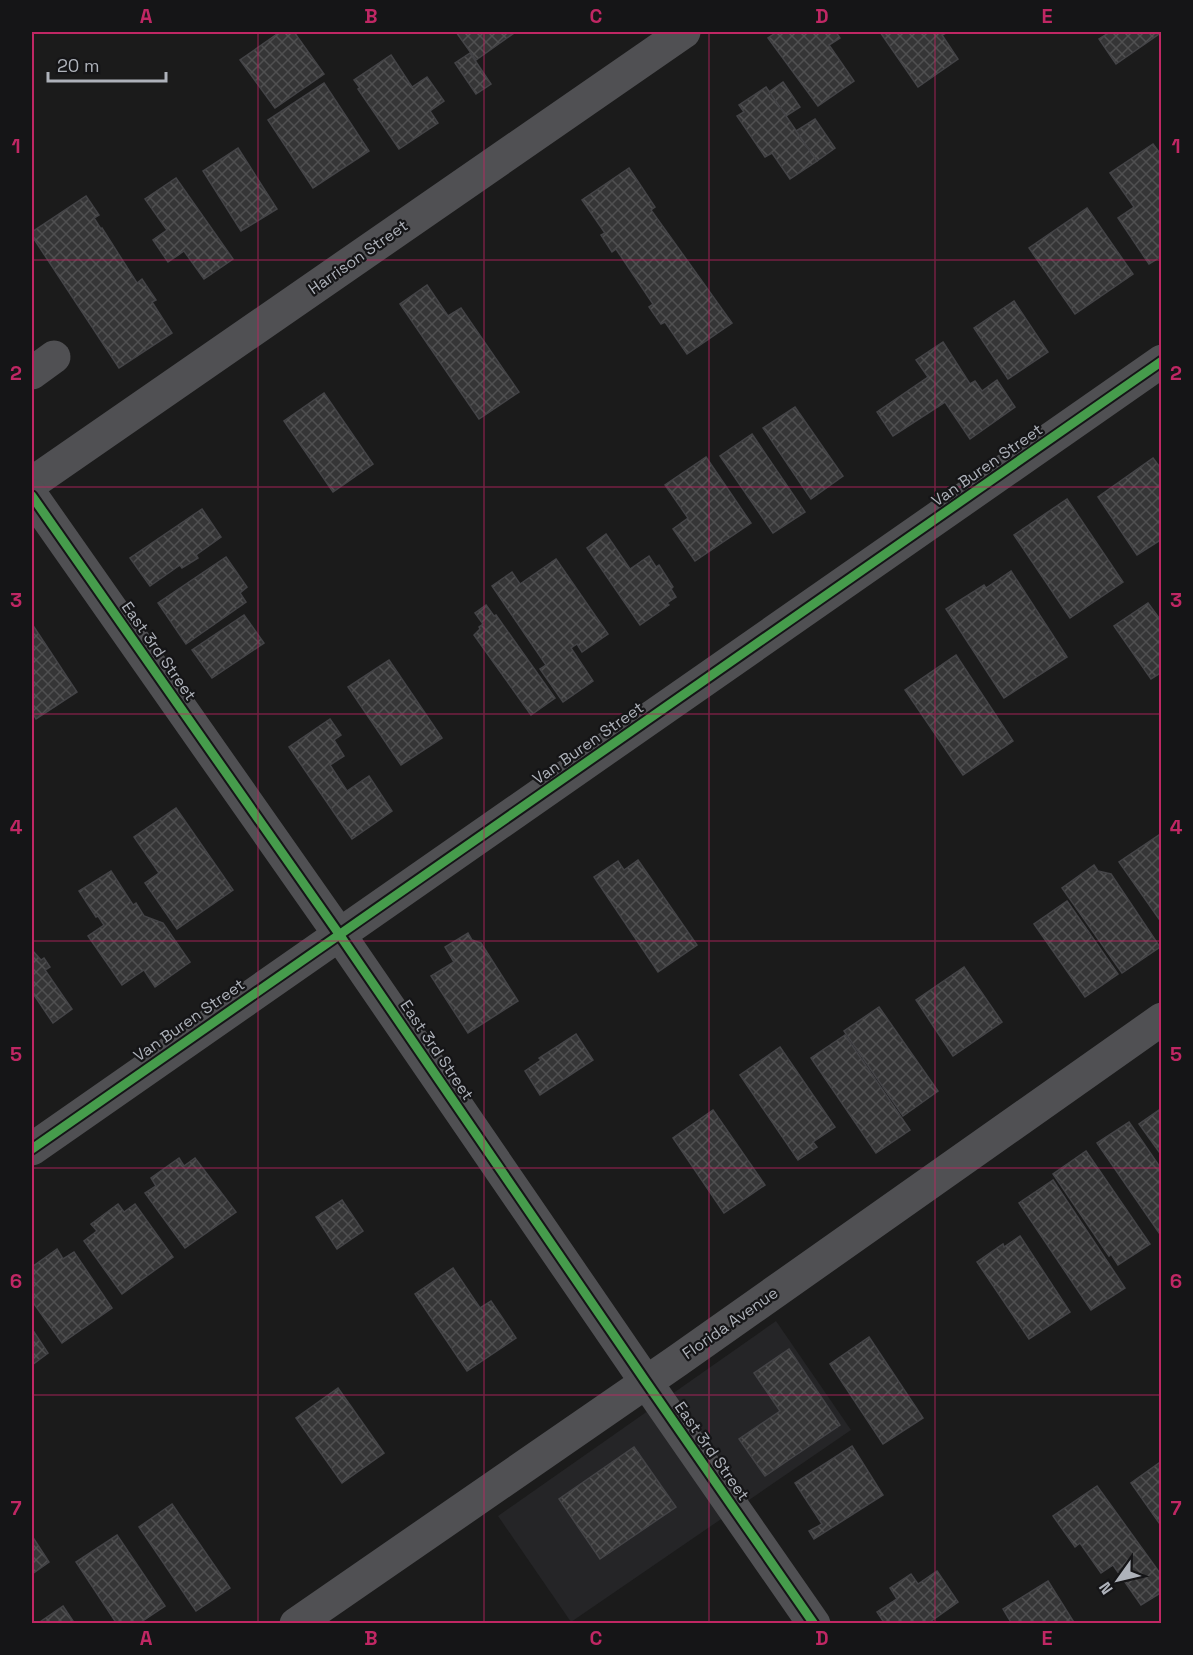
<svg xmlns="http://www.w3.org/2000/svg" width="1193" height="1655" font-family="'Space Grotesk',sans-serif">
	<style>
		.built { fill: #252527 }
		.building { fill: url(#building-cross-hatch); stroke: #444447; stroke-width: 1.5 }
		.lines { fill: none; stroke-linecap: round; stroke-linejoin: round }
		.minor { stroke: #505053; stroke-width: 33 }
		.cycleway-casing { stroke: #151517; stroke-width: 13 }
		.cycleway { stroke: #469c4c; stroke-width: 9 }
		.grid { fill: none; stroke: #c02764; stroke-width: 1.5; stroke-opacity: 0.55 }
		.labels { text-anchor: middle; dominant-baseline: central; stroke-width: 4.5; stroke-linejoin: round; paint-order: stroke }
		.street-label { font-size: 16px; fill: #aeb2ba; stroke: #151517 }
		.neatline { fill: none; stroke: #c02764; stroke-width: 2 }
		.grid-label { font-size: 20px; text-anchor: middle; font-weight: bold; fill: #c02764 }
	</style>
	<defs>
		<pattern id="building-cross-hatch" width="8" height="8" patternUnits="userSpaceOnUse" patternTransform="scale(1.5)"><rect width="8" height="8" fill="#353536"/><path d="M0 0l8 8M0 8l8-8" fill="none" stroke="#505051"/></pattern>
	</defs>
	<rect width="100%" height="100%" fill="#1b1b1b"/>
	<path class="built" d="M 776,1321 L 851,1430 L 571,1622 L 498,1516 Z"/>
	<g class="building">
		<path d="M 280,32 L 294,32 L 324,74 L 275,108 L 240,60 Z"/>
		<path d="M 456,32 L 514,32 L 514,33 L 476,60 Z"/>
		<path d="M 777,32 L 836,32 L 840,38 L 829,45 L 854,81 L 818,106 L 768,38 Z"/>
		<path d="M 880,32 L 948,32 L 942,35 L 958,59 L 918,87 Z"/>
		<path d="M 1110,32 L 1162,32 L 1116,64 L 1099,39 Z"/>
		<path d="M 470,53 L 491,84 L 476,94 L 455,63 Z"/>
		<path d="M 391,55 L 412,87 L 427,77 L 444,101 L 430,111 L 438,123 L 399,149 L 358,89 L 360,88 L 354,80 Z"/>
		<path d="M 783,82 L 800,107 L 786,116 L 769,92 Z"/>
		<path d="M 324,83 L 369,151 L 313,188 L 268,120 Z"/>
		<path d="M 766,87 L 817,161 L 790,179 L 772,153 L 765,157 L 737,116 L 744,112 L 739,105 Z"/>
		<path d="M 815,119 L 835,148 L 817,161 L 796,131 Z"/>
		<path d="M 1153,144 L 1162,156 L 1162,256 L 1149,264 L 1118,218 L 1134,207 L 1110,173 Z"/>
		<path d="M 238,148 L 277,209 L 241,231 L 203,171 Z"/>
		<path d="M 629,168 L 655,207 L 651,210 L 732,323 L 687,354 L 665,322 L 661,324 L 649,307 L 653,304 L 616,249 L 612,252 L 601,235 L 605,233 L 582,200 Z"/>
		<path d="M 176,178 L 233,259 L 204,279 L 184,251 L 168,262 L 153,240 L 167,230 L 145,199 Z"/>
		<path d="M 86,196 L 99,215 L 94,218 L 101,229 L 102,228 L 137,283 L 142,279 L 156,300 L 152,302 L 172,333 L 119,368 L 32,236 L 32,232 Z"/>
		<path d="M 1087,208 L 1133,274 L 1075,314 L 1029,248 Z"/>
		<path d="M 427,285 L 448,316 L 461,308 L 519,392 L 479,419 L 400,304 Z"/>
		<path d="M 1014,301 L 1048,352 L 1008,379 L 974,328 Z"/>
		<path d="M 943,342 L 970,384 L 975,381 L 982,391 L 997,380 L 1015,407 L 970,439 L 945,402 L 893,436 L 877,412 L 928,377 L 916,360 Z"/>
		<path d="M 324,393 L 373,464 L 333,492 L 284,421 Z"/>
		<path d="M 795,407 L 843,476 L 811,499 L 763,428 Z"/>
		<path d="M 752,434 L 805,512 L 773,533 L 720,456 Z"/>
		<path d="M 706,457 L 751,523 L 695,561 L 673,529 L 688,518 L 665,485 Z"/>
		<path d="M 1153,458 L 1162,470 L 1162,539 L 1137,555 L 1098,497 Z"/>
		<path d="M 1067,499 L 1123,582 L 1070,618 L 1014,535 Z"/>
		<path d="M 202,509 L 221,537 L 196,555 L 198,558 L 182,568 L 180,565 L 150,586 L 130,558 Z"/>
		<path d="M 606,534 L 630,569 L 649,556 L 656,567 L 659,565 L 673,587 L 671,589 L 676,597 L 667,603 L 669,605 L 640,625 L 587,548 Z"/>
		<path d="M 226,557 L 247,587 L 240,593 L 246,602 L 186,644 L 158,603 Z"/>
		<path d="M 556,559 L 608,634 L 582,652 L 577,644 L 571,648 L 593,681 L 563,702 L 540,669 L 546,665 L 492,586 L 512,572 L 520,584 Z"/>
		<path d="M 1011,571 L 1067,657 L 1004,698 L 946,609 L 984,585 L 986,588 Z"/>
		<path d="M 1148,603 L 1162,622 L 1162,672 L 1151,679 L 1114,626 Z"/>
		<path d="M 486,605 L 494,616 L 496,615 L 555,698 L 531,715 L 474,635 L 480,629 L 479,627 L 483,624 L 475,613 Z"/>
		<path d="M 244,615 L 264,643 L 212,678 L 192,650 Z"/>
		<path d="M 32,624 L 77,692 L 36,719 L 32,712 Z"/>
		<path d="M 956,655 L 1013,741 L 963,775 L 905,690 Z"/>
		<path d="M 389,660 L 442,738 L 401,765 L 348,687 Z"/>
		<path d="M 330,719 L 341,735 L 334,740 L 344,756 L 330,765 L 347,791 L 369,776 L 392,811 L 352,839 L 289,747 Z"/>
		<path d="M 176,808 L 233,890 L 177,929 L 145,883 L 159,873 L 134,837 Z"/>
		<path d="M 1162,833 L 1162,917 L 1159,919 L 1119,862 Z"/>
		<path d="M 638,860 L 697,945 L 658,972 L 594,877 L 618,861 L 624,870 Z"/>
		<path d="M 1094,865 L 1098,871 L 1111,874 L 1160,947 L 1122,973 L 1062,888 Z"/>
		<path d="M 111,871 L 133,905 L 136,903 L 144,916 L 163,923 L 190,962 L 155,987 L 144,970 L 122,985 L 88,936 L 104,925 L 98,916 L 96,917 L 79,891 Z"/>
		<path d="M 1067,901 L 1118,974 L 1085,997 L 1034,924 Z"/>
		<path d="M 468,933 L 472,940 L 481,943 L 518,1001 L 468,1033 L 431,976 L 454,962 L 445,947 Z"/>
		<path d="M 32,950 L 41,960 L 44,958 L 50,967 L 45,970 L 72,1009 L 53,1023 L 32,992 Z"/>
		<path d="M 964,967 L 1002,1022 L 953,1056 L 916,1000 Z"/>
		<path d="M 879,1007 L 938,1091 L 903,1116 L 844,1031 Z"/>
		<path d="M 576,1034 L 593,1060 L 540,1095 L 525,1071 L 541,1060 L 539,1058 Z"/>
		<path d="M 845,1035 L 910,1130 L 876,1153 L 811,1058 Z"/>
		<path d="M 780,1047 L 835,1127 L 813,1142 L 817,1147 L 798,1160 L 740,1075 Z"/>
		<path d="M 1162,1108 L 1162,1156 L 1139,1124 Z"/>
		<path d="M 713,1110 L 765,1185 L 724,1213 L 673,1138 Z"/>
		<path d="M 1129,1122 L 1162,1170 L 1162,1237 L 1097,1143 Z"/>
		<path d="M 1086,1151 L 1150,1244 L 1118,1265 L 1111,1254 L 1109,1256 L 1053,1174 Z"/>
		<path d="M 179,1158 L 184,1166 L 195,1158 L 236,1212 L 185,1248 L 145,1193 L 156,1186 L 151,1178 Z"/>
		<path d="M 1053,1180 L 1125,1288 L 1091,1310 L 1019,1203 Z"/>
		<path d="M 342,1200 L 363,1231 L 337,1249 L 316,1217 Z"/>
		<path d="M 118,1204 L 124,1212 L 135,1204 L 173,1257 L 122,1294 L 84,1241 L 97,1231 L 91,1224 Z"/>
		<path d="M 1020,1236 L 1070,1312 L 1029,1339 L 977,1262 L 1003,1244 L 1004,1247 Z"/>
		<path d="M 57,1249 L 63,1259 L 74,1252 L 112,1308 L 62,1343 L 32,1301 L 32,1282 L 35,1280 L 32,1275 L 32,1267 Z"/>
		<path d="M 453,1268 L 480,1308 L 491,1301 L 516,1338 L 467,1371 L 415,1294 Z"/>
		<path d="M 32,1329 L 48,1353 L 32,1365 Z"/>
		<path d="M 869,1337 L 923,1418 L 883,1444 L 830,1364 Z"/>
		<path d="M 789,1349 L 840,1425 L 765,1476 L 739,1439 L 780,1411 L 754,1373 Z"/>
		<path d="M 338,1388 L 384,1453 L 342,1483 L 296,1418 Z"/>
		<path d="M 852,1446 L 883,1495 L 814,1539 L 809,1531 L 822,1524 L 795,1483 Z"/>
		<path d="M 634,1447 L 676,1507 L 600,1559 L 559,1499 Z"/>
		<path d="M 1159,1463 L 1162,1466 L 1162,1527 L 1131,1483 Z"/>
		<path d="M 1097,1486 L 1162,1576 L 1162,1592 L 1141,1605 L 1113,1565 L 1101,1573 L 1080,1543 L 1075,1547 L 1053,1516 Z"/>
		<path d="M 172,1504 L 230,1588 L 196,1611 L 139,1527 Z"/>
		<path d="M 117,1535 L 165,1606 L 138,1624 L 117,1624 L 76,1562 Z"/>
		<path d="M 32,1536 L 49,1562 L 32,1574 Z"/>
		<path d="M 937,1571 L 958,1602 L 927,1624 L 885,1624 L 877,1612 L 897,1599 L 890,1588 L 911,1574 L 918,1584 Z"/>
		<path d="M 1048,1581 L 1075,1624 L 1012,1624 L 1003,1609 Z"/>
		<path d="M 63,1606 L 75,1624 L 37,1624 Z"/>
	</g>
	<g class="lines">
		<g class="minor">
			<path d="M 32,373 L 54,357"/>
			<path d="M 32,483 L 684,32"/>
			<path d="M 32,496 L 339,934 L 646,1382 L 814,1624"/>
			<path d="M 32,1149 L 1162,361"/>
			<path d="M 296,1624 L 677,1361 L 1162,1019"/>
		</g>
		<g class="cycleway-casing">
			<g id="cycleway">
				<path d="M 32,496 L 339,934 L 646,1382 L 814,1624"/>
				<path d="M 32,1149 L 1162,361"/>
			</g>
		</g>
		<use href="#cycleway" class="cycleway"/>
	</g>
	<path class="grid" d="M 258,32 L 258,1624M 484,32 L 484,1624M 709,32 L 709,1624M 935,32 L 935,1624M 32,260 L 1162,260M 32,487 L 1162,487M 32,714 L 1162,714M 32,941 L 1162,941M 32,1168 L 1162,1168M 32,1395 L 1162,1395"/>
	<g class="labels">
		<g class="street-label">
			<text transform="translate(358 257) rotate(-35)">Harrison Street</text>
			<text transform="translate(987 465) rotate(-35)">Van Buren Street</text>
			<text transform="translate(159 651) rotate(55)">East 3rd Street</text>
			<text transform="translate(588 743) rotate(-35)">Van Buren Street</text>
			<text transform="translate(189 1020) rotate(-35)">Van Buren Street</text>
			<text transform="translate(437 1050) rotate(56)">East 3rd Street</text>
			<text transform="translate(730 1323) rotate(-35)">Florida Avenue</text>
			<text transform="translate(712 1451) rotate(55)">East 3rd Street</text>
		</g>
	</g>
	<rect width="1193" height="1655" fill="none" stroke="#151517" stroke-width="66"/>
	<g transform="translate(1118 1580) rotate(236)" stroke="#151517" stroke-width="4.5" paint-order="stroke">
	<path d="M0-4.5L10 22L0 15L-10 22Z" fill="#aeb2ba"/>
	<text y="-9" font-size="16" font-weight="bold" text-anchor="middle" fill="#aeb2ba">N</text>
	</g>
	<path d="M48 72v9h118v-9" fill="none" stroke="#aeb2ba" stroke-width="3"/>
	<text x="57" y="72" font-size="18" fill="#aeb2ba" stroke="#151517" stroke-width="4.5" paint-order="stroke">20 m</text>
	<rect x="33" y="33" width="1127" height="1589" class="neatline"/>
	<g class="grid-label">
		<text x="146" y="23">A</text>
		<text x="371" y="23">B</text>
		<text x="596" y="23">C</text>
		<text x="822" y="23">D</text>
		<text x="1047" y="23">E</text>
		<text x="16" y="153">1</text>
		<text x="1176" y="153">1</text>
		<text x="16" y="380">2</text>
		<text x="1176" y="380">2</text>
		<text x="16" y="607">3</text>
		<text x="1176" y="607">3</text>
		<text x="16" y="834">4</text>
		<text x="1176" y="834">4</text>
		<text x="16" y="1061">5</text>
		<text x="1176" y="1061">5</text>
		<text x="16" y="1288">6</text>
		<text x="1176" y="1288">6</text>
		<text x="16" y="1515">7</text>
		<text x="1176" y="1515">7</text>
		<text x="146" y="1645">A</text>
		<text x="371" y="1645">B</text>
		<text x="596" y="1645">C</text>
		<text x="822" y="1645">D</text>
		<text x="1047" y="1645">E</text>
	</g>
</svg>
